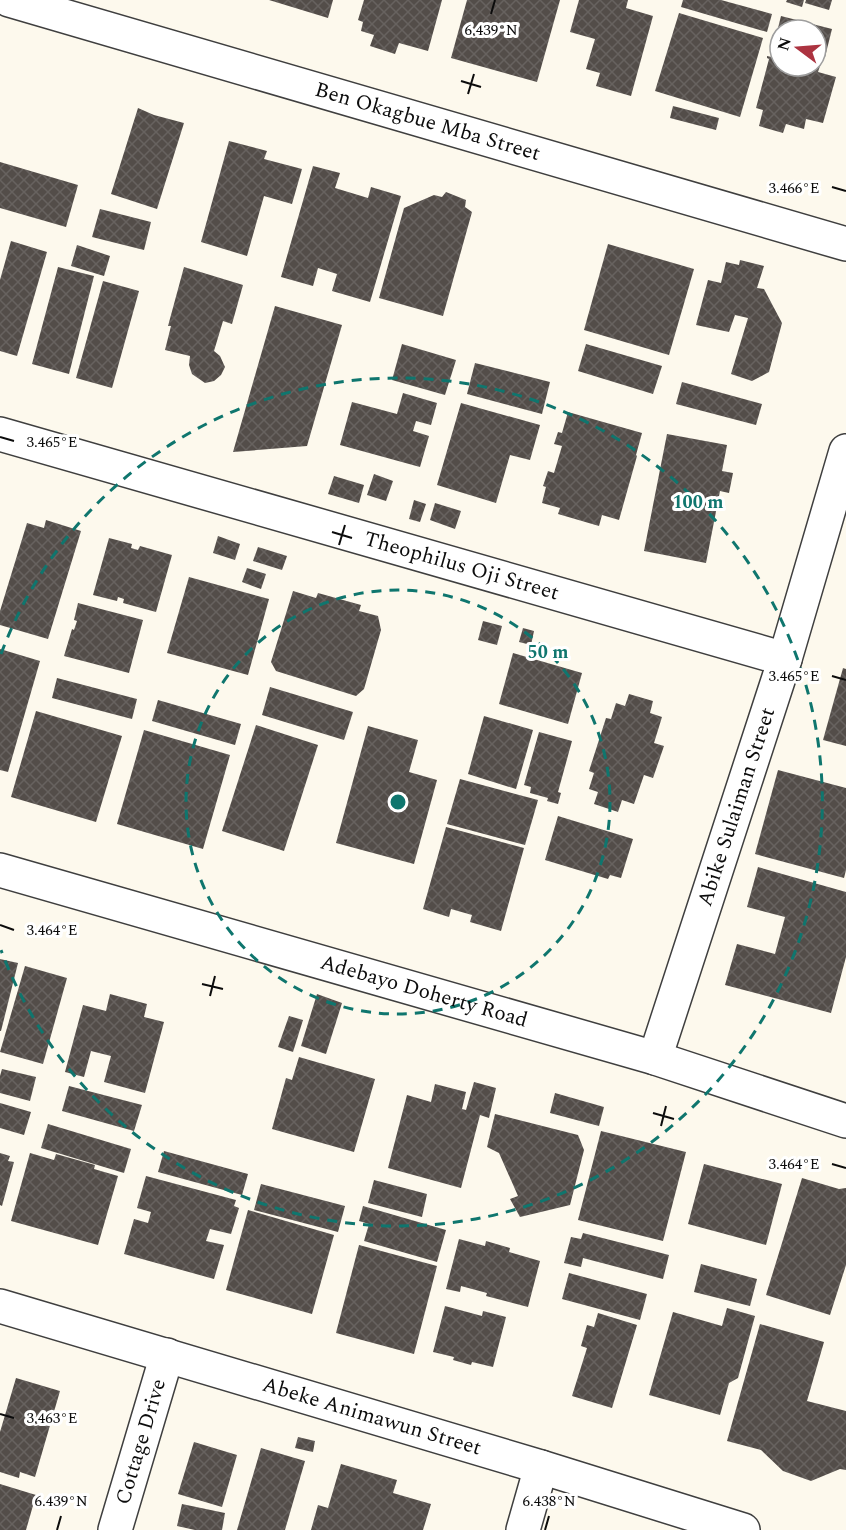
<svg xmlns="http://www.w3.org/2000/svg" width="846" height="1530" font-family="Spectral,serif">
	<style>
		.building { fill: url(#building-cross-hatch) }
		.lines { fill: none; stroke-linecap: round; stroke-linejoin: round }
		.minor-casing { stroke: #3f3f3f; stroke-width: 36 }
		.minor { stroke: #fff; stroke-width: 33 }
		.ticks { fill: none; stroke: #0c0c0c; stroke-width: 2 }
		.ring { fill: none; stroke: #0f766e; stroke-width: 3; stroke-dasharray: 10 8 }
		.labels { text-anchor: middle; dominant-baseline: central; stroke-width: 6; stroke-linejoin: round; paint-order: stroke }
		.street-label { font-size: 21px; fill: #0c0c0c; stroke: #fff }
		.ticks-label { font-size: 15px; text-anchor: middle; fill: #0c0c0c; stroke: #fff; stroke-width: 6; stroke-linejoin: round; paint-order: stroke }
		.centre { fill: #0f766e; stroke: #fff; stroke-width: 3 }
		.ring-label { font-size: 18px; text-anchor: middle; font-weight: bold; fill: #0f766e; stroke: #fff; stroke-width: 6; stroke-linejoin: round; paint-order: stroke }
	</style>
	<defs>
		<pattern id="building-cross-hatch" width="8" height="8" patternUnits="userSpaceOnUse" patternTransform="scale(1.5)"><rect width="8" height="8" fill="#534d49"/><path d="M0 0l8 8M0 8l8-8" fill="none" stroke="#67625f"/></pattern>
	</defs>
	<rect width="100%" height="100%" fill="#fdf9ed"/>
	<g class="building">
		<path d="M 269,0 L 333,0 L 328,18 Z"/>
		<path d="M 364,0 L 442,0 L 428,51 L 399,43 L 395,54 L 370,46 L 374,35 L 361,31 L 363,22 L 358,20 Z"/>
		<path d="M 467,0 L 560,0 L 537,82 L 451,58 Z"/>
		<path d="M 579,0 L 628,0 L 626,8 L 653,16 L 631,96 L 596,86 L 600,73 L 586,69 L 595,39 L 570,32 Z"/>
		<path d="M 683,0 L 721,0 L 772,14 L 767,32 L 681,7 Z"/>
		<path d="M 787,0 L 804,0 L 802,7 L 786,2 Z"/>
		<path d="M 806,0 L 832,0 L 829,10 L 805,3 Z"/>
		<path d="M 679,13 L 763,38 L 740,117 L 655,91 Z"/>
		<path d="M 781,16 L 832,29 L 825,57 L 816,55 L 816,30 L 780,30 L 780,45 L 774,44 Z"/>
		<path d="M 767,56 L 780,59 L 780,66 L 797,66 L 800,67 L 800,66 L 816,66 L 816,58 L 822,60 L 818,72 L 836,77 L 823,123 L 806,119 L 804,129 L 786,124 L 783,133 L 759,126 L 763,110 L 756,108 L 769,59 L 767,58 Z"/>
		<path d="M 673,106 L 719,118 L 716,130 L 670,118 Z"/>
		<path d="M 138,108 L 154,115 L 184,123 L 157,209 L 111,194 Z"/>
		<path d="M 229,141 L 267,151 L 264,159 L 302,169 L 292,204 L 264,196 L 247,256 L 201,242 Z"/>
		<path d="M 0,162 L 78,185 L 66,227 L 0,208 Z"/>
		<path d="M 313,166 L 340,173 L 335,188 L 368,198 L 371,187 L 401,196 L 370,302 L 332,291 L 337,274 L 318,268 L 313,286 L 281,277 Z"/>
		<path d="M 446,192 L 466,200 L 465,207 L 472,212 L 443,316 L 379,298 L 404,208 L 434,195 L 442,197 Z"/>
		<path d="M 100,209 L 151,222 L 144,250 L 92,237 Z"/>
		<path d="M 11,241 L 47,252 L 17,356 L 0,351 L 0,280 Z"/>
		<path d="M 608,244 L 694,269 L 669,355 L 584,330 Z"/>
		<path d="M 77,245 L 110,256 L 104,276 L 71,266 Z"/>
		<path d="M 740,260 L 764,266 L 757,288 L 764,289 L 782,323 L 769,372 L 752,381 L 731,374 L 748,318 L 735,315 L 729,332 L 696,325 L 708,280 L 721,283 L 726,262 L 739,265 Z"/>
		<path d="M 58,267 L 94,276 L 69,374 L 32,364 Z"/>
		<path d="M 184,267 L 243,285 L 232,324 L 223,321 L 214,351 L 220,356 L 225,367 L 221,375 L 214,381 L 205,383 L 192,374 L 189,365 L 190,356 L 165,350 L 171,326 L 168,326 Z"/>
		<path d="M 103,281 L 139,291 L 112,388 L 76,378 Z"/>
		<path d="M 275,306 L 342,325 L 307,446 L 233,452 Z"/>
		<path d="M 402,344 L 456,360 L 445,395 L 392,380 Z"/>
		<path d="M 586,344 L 662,366 L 653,394 L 578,371 Z"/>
		<path d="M 475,363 L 550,382 L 542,414 L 467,394 Z"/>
		<path d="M 682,382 L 762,404 L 756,425 L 676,404 Z"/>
		<path d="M 403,393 L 437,403 L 431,425 L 416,421 L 413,431 L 429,436 L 420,467 L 340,445 L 352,402 L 397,414 Z"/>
		<path d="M 461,403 L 540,425 L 530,460 L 510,455 L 496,503 L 437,485 Z"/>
		<path d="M 568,412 L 642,433 L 636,455 L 637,456 L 619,520 L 602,515 L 599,526 L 558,514 L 560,508 L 542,503 L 546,487 L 543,486 L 548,471 L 554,473 L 562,446 L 554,444 L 558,432 L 562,433 Z"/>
		<path d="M 667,434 L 727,445 L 722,471 L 733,473 L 729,493 L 720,491 L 706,563 L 644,551 Z"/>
		<path d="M 374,474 L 393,481 L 386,501 L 367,495 Z"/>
		<path d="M 334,476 L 364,485 L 359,503 L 328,494 Z"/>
		<path d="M 414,500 L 426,504 L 420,522 L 409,519 Z"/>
		<path d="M 435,503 L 461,511 L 455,529 L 430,520 Z"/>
		<path d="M 46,520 L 81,531 L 48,639 L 0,625 L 0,611 L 27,523 L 44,528 Z"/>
		<path d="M 218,536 L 240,544 L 235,560 L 213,553 Z"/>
		<path d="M 109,538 L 132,544 L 131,548 L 138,550 L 140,546 L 172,555 L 156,612 L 123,603 L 124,599 L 118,597 L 117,601 L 93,595 Z"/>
		<path d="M 258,547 L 287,556 L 282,570 L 253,561 Z"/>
		<path d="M 247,568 L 266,574 L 261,589 L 242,582 Z"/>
		<path d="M 189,577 L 269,599 L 248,675 L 167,653 Z"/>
		<path d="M 293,591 L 316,598 L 318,593 L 361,605 L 359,611 L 378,616 L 381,630 L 364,689 L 356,696 L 276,671 L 271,662 Z"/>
		<path d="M 78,603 L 143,620 L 129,673 L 64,656 L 72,629 L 74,630 L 77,621 L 74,620 Z"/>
		<path d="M 483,621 L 502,626 L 497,645 L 478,640 Z"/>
		<path d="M 523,628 L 534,631 L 531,645 L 519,642 Z"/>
		<path d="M 0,649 L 40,661 L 8,772 L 0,770 Z"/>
		<path d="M 513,653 L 582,673 L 568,724 L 499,704 Z"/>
		<path d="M 843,668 L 846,669 L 846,746 L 823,740 Z"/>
		<path d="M 57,678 L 137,699 L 132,719 L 52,698 Z"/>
		<path d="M 270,687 L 353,712 L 344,740 L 262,715 Z"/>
		<path d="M 629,694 L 653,701 L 650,713 L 662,717 L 654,743 L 664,746 L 653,778 L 644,775 L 634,804 L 622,800 L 618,812 L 594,804 L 598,792 L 589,789 L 594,773 L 589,771 L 606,718 L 611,719 L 616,703 L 625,706 Z"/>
		<path d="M 158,700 L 241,724 L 235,745 L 152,721 Z"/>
		<path d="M 36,711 L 122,736 L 96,822 L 11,797 Z"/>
		<path d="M 484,716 L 533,730 L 516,789 L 468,774 Z"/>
		<path d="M 256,725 L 318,745 L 284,851 L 222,831 Z"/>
		<path d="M 368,726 L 418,740 L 409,772 L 437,780 L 414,864 L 336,843 Z"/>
		<path d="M 144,730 L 230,755 L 203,849 L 117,824 Z"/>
		<path d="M 539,732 L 572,741 L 558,792 L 561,793 L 558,804 L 547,801 L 548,798 L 530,793 L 531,787 L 524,785 Z"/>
		<path d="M 778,770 L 846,788 L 846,870 L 844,878 L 755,854 Z"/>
		<path d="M 460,779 L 538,800 L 525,845 L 447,824 Z"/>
		<path d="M 558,816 L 633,839 L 621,878 L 610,875 L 608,879 L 545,860 Z"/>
		<path d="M 446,827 L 524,848 L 501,931 L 470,922 L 472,915 L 451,909 L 449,917 L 423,909 Z"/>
		<path d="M 758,867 L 846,892 L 846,957 L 831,1013 L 725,985 L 737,944 L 775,954 L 785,917 L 747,907 Z"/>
		<path d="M 0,959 L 18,963 L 1,1031 L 0,1031 Z"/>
		<path d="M 25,966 L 67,978 L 43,1064 L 0,1052 Z"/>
		<path d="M 110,994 L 147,1004 L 144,1017 L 164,1022 L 145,1093 L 104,1082 L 111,1056 L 91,1051 L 84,1077 L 65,1072 L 83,1005 L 106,1011 Z"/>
		<path d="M 317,994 L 342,1003 L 326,1054 L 301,1046 Z"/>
		<path d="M 289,1016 L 303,1020 L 293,1052 L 278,1047 Z"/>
		<path d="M 299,1057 L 375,1079 L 354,1152 L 272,1129 L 286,1078 L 292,1080 Z"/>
		<path d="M 2,1069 L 36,1077 L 30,1101 L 0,1093 L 0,1076 Z"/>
		<path d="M 474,1082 L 496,1088 L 489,1118 L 480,1115 L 461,1188 L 388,1168 L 407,1095 L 431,1102 L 435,1084 L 466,1092 L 462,1109 L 466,1110 Z"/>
		<path d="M 69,1086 L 142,1105 L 134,1131 L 62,1111 Z"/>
		<path d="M 555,1093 L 604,1107 L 599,1126 L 550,1113 Z"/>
		<path d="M 0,1103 L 31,1112 L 24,1135 L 0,1128 Z"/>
		<path d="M 495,1114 L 578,1135 L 584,1150 L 570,1205 L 520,1217 L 510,1199 L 518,1196 L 499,1153 L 487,1147 Z"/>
		<path d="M 48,1124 L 131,1149 L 124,1173 L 41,1148 Z"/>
		<path d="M 601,1131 L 686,1152 L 663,1241 L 578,1220 Z"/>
		<path d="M 164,1151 L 248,1174 L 242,1195 L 158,1172 Z"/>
		<path d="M 0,1153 L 10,1156 L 8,1161 L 14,1162 L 2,1206 L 0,1205 Z"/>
		<path d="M 30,1153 L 54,1160 L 56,1154 L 95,1165 L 94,1169 L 118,1176 L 98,1245 L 11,1221 Z"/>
		<path d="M 704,1164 L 782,1184 L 766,1245 L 688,1224 Z"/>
		<path d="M 146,1176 L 236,1200 L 234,1206 L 239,1208 L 231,1234 L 210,1229 L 206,1241 L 224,1245 L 214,1279 L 124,1254 L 134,1219 L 148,1223 L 151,1212 L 137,1208 Z"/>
		<path d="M 802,1178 L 839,1189 L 846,1188 L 846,1265 L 830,1315 L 766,1295 Z"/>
		<path d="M 374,1180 L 427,1194 L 422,1217 L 368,1203 Z"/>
		<path d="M 261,1184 L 345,1206 L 338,1232 L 254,1210 Z"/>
		<path d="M 363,1206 L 446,1230 L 437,1262 L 364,1241 L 369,1224 L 359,1221 Z"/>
		<path d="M 248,1210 L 334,1235 L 312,1314 L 226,1290 Z"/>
		<path d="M 583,1233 L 669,1255 L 663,1279 L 583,1258 L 581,1267 L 564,1263 L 571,1237 L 581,1239 Z"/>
		<path d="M 459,1239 L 485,1246 L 486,1241 L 510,1248 L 509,1252 L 540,1261 L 528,1307 L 486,1296 L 487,1293 L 461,1286 L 460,1292 L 446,1289 Z"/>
		<path d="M 359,1245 L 437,1266 L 414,1354 L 336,1333 Z"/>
		<path d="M 701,1264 L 757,1279 L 750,1306 L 694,1292 Z"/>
		<path d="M 569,1273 L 647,1294 L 640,1320 L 562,1299 Z"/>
		<path d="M 445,1306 L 482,1316 L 483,1311 L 506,1317 L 493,1367 L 472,1362 L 471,1365 L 453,1360 L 454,1357 L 433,1352 Z"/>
		<path d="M 727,1308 L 755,1316 L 738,1378 L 729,1383 L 720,1415 L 649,1395 L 673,1312 L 722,1326 Z"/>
		<path d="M 598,1313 L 637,1325 L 612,1408 L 572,1396 L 587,1348 L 581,1346 L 587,1325 L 594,1327 Z"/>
		<path d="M 760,1324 L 824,1342 L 807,1401 L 846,1411 L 846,1470 L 840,1469 L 811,1481 L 783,1471 L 761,1450 L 727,1441 Z"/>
		<path d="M 16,1378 L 60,1391 L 35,1477 L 20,1472 L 19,1478 L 0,1472 L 0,1432 Z"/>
		<path d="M 298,1437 L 315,1441 L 313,1452 L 295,1448 Z"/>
		<path d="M 194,1442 L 237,1455 L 222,1507 L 178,1494 Z"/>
		<path d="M 261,1448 L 305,1461 L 285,1530 L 237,1530 Z"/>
		<path d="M 341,1464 L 397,1480 L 393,1493 L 431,1504 L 423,1530 L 311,1530 L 318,1505 L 328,1508 Z"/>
		<path d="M 0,1484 L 36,1495 L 26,1530 L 0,1530 Z"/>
		<path d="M 182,1504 L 225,1513 L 222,1530 L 195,1530 L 177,1526 Z"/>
	</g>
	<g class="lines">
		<g class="minor-casing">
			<g id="minor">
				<path id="s1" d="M 9,0 L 846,244"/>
				<path id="s2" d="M 0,434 L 785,659"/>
				<path id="s3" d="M 0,870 L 655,1058 L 846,1121"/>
				<path id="s4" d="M 655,1058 L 785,659 L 846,451"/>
				<path id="s5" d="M 0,1306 L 541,1467 L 743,1530"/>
				<path id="s6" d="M 115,1530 L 167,1355"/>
				<path d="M 523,1530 L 541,1467"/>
			</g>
		</g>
		<use href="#minor" class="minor"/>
	</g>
	<path class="ticks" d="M 491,14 L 495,0M 461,81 L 481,87M 468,94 L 474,74M 832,187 L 846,191M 0,437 L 14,441M 332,532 L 352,538M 339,545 L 345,525M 832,676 L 846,680M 0,925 L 14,930M 202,984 L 223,989M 210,996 L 215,976M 653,1113 L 674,1119M 661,1126 L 666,1106M 832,1164 L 846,1168M 0,1414 L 14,1418M 57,1530 L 61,1516M 545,1530 L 549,1516"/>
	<g class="ring">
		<circle cx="398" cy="802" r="212"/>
		<path d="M1 654A424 424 0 1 1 1 950"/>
	</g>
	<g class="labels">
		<g class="street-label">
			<text stroke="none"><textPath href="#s1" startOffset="436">Ben Okagbue Mba Street</textPath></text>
			<text stroke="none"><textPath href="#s2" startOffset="480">Theophilus Oji Street</textPath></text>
			<text stroke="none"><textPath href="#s4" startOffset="264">Abike Sulaiman Street</textPath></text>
			<text stroke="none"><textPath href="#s3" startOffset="441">Adebayo Doherty Road</textPath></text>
			<text stroke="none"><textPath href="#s5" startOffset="388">Abeke Animawun Street</textPath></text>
			<text stroke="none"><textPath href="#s6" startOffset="92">Cottage Drive</textPath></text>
		</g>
	</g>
	<g class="ticks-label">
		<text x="491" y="35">6.439°N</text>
		<text x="794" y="193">3.466°E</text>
		<text x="52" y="447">3.465°E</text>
		<text x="794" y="681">3.465°E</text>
		<text x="52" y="935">3.464°E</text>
		<text x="794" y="1169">3.464°E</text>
		<text x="52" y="1423">3.463°E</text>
		<text x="61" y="1506">6.439°N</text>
		<text x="549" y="1506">6.438°N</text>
	</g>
	<circle cx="398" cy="802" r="9" class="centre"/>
	<g class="ring-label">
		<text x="698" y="508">100 m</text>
		<text x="548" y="658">50 m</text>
	</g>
	<g transform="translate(798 48) rotate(286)"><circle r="28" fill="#ffffff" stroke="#9e9e9e" stroke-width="1.5"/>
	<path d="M0-4.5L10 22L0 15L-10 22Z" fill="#ac3340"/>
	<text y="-9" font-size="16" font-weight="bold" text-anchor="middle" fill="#0c0c0c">N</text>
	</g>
</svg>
